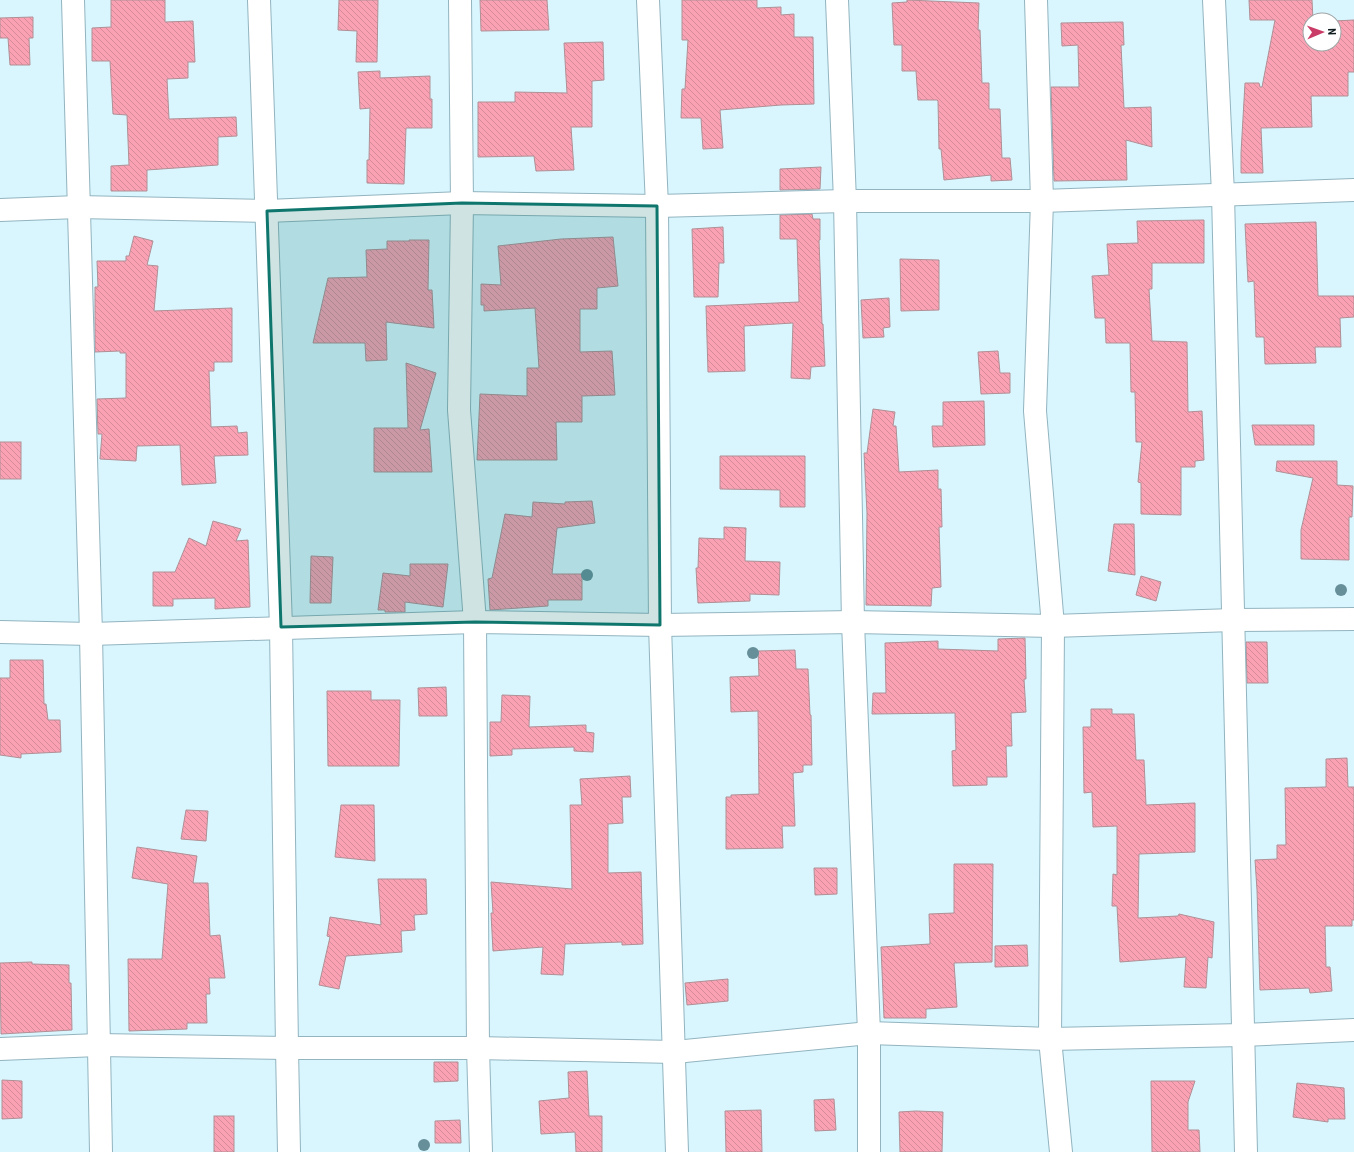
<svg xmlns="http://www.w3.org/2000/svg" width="1354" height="1152" font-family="'Roboto Condensed',sans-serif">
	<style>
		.building { fill: url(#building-back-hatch); stroke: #b08f95 }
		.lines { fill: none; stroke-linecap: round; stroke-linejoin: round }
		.street-casing { stroke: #92b4bf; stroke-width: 24 }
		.street { stroke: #fff; stroke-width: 22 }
		.tree { fill: #668f9a }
		.marked { fill: #0f766e; fill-opacity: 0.2; stroke: #0f766e; stroke-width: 3; stroke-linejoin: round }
	</style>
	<defs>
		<pattern id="building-back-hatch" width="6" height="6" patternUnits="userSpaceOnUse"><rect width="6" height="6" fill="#faa2b4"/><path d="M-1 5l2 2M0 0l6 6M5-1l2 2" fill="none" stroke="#d58b9a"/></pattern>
	</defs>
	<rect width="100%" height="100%" fill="#d9f6ff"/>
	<g class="building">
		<path d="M 111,0 L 165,0 L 165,22 L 193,21 L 195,62 L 188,62 L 188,78 L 167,79 L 169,119 L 236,117 L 237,136 L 218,137 L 218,165 L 147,170 L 147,191 L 111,191 L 111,166 L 129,165 L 127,115 L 113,114 L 110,61 L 92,61 L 92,28 L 111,27 Z"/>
		<path d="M 339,0 L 378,0 L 377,62 L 356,62 L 357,31 L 338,30 Z"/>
		<path d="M 480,0 L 547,0 L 549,30 L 481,31 Z"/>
		<path d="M 682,0 L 757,0 L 757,8 L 781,7 L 781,15 L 794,14 L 794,37 L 813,37 L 814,104 L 781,105 L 720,110 L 723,148 L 703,149 L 701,118 L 681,118 L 682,89 L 685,89 L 688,40 L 682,40 Z"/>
		<path d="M 907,0 L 979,3 L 978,30 L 980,30 L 982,83 L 989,83 L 989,109 L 1000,109 L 1002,158 L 1010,158 L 1012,180 L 991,181 L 991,175 L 944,180 L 941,149 L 939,149 L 938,101 L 937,100 L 918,100 L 916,71 L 902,71 L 902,45 L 894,45 L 892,3 L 907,2 Z"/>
		<path d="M 1249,0 L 1312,0 L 1313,20 L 1310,20 L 1310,44 L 1334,44 L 1334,21 L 1354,20 L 1354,72 L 1348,72 L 1348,96 L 1311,96 L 1312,127 L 1261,128 L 1263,173 L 1241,173 L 1241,153 L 1245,83 L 1259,83 L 1260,87 L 1262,87 L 1275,20 L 1250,20 Z"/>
		<path d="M 33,17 L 33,38 L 29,38 L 30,65 L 10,65 L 8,38 L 0,38 L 0,18 Z"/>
		<path d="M 1123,22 L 1124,45 L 1121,45 L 1124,108 L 1151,107 L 1152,147 L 1126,140 L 1127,180 L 1054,181 L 1051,87 L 1079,87 L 1078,45 L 1062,46 L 1061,23 Z"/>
		<path d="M 603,42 L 604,80 L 592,81 L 592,127 L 571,127 L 574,170 L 536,171 L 534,156 L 478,157 L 478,102 L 515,102 L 515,92 L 567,93 L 564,43 Z"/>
		<path d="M 380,71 L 380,78 L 430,76 L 430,99 L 432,99 L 432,128 L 406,128 L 404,184 L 367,183 L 367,160 L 369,160 L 370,108 L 360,109 L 358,72 Z"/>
		<path d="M 821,167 L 820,189 L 780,190 L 780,169 Z"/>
		<path d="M 812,214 L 813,219 L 820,219 L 820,240 L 819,240 L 822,324 L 823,324 L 825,366 L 811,367 L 810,379 L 791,378 L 793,323 L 744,326 L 745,371 L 708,372 L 706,306 L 799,302 L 797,239 L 780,239 L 780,215 Z"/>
		<path d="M 1204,220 L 1204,263 L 1152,263 L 1152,289 L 1149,289 L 1152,341 L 1187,342 L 1188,412 L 1202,411 L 1204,460 L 1195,461 L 1195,467 L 1181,467 L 1181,515 L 1141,514 L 1141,483 L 1138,482 L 1142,442 L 1136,442 L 1135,392 L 1131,392 L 1130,343 L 1106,343 L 1105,318 L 1095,318 L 1092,276 L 1109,275 L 1107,244 L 1138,243 L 1137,221 Z"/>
		<path d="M 1316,222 L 1318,296 L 1354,296 L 1354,317 L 1340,318 L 1341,347 L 1315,347 L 1316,363 L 1265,364 L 1264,337 L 1256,337 L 1254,281 L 1248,282 L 1245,224 Z"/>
		<path d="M 723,227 L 724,263 L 719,263 L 718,297 L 694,297 L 692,229 Z"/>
		<path d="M 134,236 L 153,241 L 147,265 L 158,266 L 154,311 L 232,308 L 232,362 L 214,362 L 214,371 L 209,371 L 211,427 L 237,426 L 238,433 L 247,432 L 248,455 L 214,456 L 216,483 L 182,485 L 180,445 L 137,446 L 136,461 L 100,459 L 102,434 L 98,434 L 97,399 L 126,398 L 126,353 L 120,353 L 120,351 L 95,352 L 95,287 L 98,287 L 97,261 L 126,261 L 126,256 L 129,256 Z"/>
		<path d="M 613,237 L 618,286 L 597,288 L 597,309 L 580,309 L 580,352 L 612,351 L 615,395 L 582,396 L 582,422 L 556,422 L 557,460 L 477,460 L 480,394 L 527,396 L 527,368 L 539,368 L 535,308 L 484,311 L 484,305 L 481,305 L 481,284 L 501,285 L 498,246 L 561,239 Z"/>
		<path d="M 409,240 L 429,240 L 428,290 L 432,290 L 434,328 L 386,322 L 387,360 L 366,361 L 365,343 L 313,343 L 328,278 L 367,277 L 366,250 L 387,249 L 387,241 L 409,241 Z"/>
		<path d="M 900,259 L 939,260 L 939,310 L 901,311 Z"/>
		<path d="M 889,298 L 890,327 L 883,328 L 884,337 L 863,338 L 861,300 Z"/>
		<path d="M 998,351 L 1000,373 L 1010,373 L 1010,393 L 981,394 L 978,352 Z"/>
		<path d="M 406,363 L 436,373 L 420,430 L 429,429 L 432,472 L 374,472 L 374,428 L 408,428 Z"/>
		<path d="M 984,401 L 985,445 L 933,447 L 932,426 L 943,426 L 943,402 Z"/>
		<path d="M 873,409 L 895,412 L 893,426 L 896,426 L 899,472 L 938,470 L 938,489 L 941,489 L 942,527 L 939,527 L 941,587 L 932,588 L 931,606 L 866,605 L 867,513 L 864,453 L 867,453 Z"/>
		<path d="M 1252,425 L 1314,425 L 1314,445 L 1255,445 Z"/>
		<rect x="0" y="442" width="21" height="37"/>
		<path d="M 720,456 L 805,456 L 805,507 L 780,507 L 780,490 L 720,489 Z"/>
		<path d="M 1277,461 L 1337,461 L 1337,485 L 1353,486 L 1352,517 L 1349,517 L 1349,560 L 1301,559 L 1301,530 L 1313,478 L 1276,471 Z"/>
		<path d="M 592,501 L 595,523 L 557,528 L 552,574 L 582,574 L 582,600 L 548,600 L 548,606 L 490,610 L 488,579 L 492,578 L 505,514 L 532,517 L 533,502 L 565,504 L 565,502 Z"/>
		<path d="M 213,521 L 241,529 L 236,541 L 248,540 L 250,607 L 215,609 L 215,598 L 173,599 L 173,606 L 153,606 L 153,572 L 175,572 L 189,538 L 206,546 Z"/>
		<path d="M 1114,524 L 1134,524 L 1135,575 L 1108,571 Z"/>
		<path d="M 724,527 L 746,528 L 745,561 L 780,562 L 779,595 L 750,594 L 750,601 L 698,603 L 696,568 L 698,568 L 699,538 L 724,539 Z"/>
		<path d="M 311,556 L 333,557 L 331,603 L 310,603 Z"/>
		<path d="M 410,564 L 448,564 L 443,607 L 405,602 L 405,612 L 385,612 L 385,610 L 378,610 L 383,573 L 410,576 Z"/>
		<path d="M 1141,576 L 1161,582 L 1156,601 L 1136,595 Z"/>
		<path d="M 1025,638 L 1026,679 L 1024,679 L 1026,712 L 1011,713 L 1012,746 L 1006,746 L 1007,777 L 987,777 L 987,785 L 953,786 L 952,751 L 956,750 L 955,713 L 872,714 L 873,693 L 886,693 L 885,643 L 938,641 L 938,649 L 998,651 L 998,639 Z"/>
		<path d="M 1246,642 L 1267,642 L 1268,683 L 1247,683 Z"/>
		<path d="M 795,650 L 796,669 L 808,669 L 810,715 L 811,715 L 812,765 L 803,765 L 803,772 L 793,773 L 795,826 L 782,826 L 783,848 L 726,849 L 726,797 L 731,797 L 731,795 L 759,794 L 758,711 L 731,712 L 730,677 L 759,676 L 758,651 Z"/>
		<path d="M 10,660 L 43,660 L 44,704 L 46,704 L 48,720 L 60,720 L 61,752 L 21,754 L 21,758 L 0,755 L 0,678 L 10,678 Z"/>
		<path d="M 446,687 L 447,716 L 419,716 L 418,688 Z"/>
		<path d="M 327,691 L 371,691 L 371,700 L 400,700 L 399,766 L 328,766 Z"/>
		<path d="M 502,695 L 530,696 L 529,727 L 586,725 L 586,732 L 594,733 L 593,752 L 574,751 L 574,747 L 512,749 L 512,755 L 490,756 L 490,722 L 501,722 Z"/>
		<path d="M 1091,709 L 1112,709 L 1112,714 L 1134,714 L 1136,760 L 1144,760 L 1146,805 L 1195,803 L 1195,852 L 1139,854 L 1138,918 L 1178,916 L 1179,914 L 1214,922 L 1212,958 L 1208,957 L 1206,988 L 1184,987 L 1186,957 L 1120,962 L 1117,906 L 1112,906 L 1113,874 L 1117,875 L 1117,826 L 1093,827 L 1092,792 L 1084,793 L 1083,727 L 1091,727 Z"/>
		<path d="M 1347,758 L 1348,787 L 1354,787 L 1354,920 L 1352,920 L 1352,926 L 1325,926 L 1326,967 L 1330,967 L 1332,991 L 1310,993 L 1309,988 L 1260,990 L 1257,890 L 1255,860 L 1277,859 L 1277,845 L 1286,845 L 1285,788 L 1326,787 L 1326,759 Z"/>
		<path d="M 630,776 L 631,797 L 622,797 L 623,823 L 608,824 L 608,873 L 641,872 L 643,944 L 622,945 L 622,942 L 565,944 L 563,975 L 541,974 L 543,947 L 493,951 L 491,913 L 493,913 L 491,882 L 572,889 L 570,805 L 582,805 L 580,779 Z"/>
		<path d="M 341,805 L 374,805 L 375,861 L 335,857 Z"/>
		<path d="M 186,810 L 208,811 L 206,841 L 181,839 Z"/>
		<path d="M 137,847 L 197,856 L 193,883 L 208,883 L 210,936 L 220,935 L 225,978 L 209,978 L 210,994 L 206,994 L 207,1023 L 187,1023 L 187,1029 L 129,1031 L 128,959 L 162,959 L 168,884 L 132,878 Z"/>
		<path d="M 954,864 L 993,864 L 992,962 L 954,963 L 957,1007 L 926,1009 L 926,1018 L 884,1018 L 881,947 L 930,944 L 929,914 L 954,913 Z"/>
		<path d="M 814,868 L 837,868 L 837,894 L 815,895 Z"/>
		<path d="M 378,879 L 426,879 L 427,914 L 414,915 L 415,930 L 401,931 L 402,952 L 346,956 L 339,989 L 319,985 L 330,937 L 327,936 L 330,917 L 381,925 Z"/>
		<path d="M 1027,945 L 1028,966 L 995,967 L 995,946 Z"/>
		<path d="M 32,962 L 32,964 L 69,965 L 69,983 L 71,983 L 72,1030 L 1,1034 L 0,963 Z"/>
		<path d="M 728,979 L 728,1001 L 687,1005 L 685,983 Z"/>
		<path d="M 434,1062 L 458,1062 L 458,1081 L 434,1082 Z"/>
		<path d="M 587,1071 L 589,1116 L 602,1116 L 602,1152 L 576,1152 L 575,1132 L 541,1134 L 539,1101 L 569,1098 L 568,1072 Z"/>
		<path d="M 2,1080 L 22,1081 L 22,1118 L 2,1119 Z"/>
		<path d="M 1151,1081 L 1195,1081 L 1188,1102 L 1188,1130 L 1199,1130 L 1200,1152 L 1152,1152 Z"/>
		<path d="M 1297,1083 L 1344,1088 L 1345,1119 L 1328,1119 L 1328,1122 L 1293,1117 Z"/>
		<path d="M 834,1099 L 836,1130 L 815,1131 L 814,1100 Z"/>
		<path d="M 761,1110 L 762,1152 L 726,1152 L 725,1111 Z"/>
		<path d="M 916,1111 L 943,1112 L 942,1152 L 900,1152 L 899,1112 Z"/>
		<rect x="214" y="1116" width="20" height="36"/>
		<path d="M 460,1120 L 461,1143 L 435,1143 L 435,1121 Z"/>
	</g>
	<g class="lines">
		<g class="street-casing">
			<g id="street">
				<path d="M 73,0 L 91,634 L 101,1152"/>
				<path d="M 259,0 L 281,627 L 287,1048 L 289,1152"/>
				<path d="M 460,0 L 462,203 L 459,410 L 475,622 L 478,1048 L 481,1152"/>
				<path d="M 648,0 L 657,206 L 660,625 L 677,1152"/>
				<path d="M 837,0 L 845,201 L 853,622 L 869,1033 L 869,1152"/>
				<path d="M 1036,0 L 1042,201 L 1035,411 L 1053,626 L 1050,1039 L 1061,1152"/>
				<path d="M 1214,0 L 1223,194 L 1246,1152"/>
				<path d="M 0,210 L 78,207 L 267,211 L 462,203 L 657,206 L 845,201 L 1042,201 L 1354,190"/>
				<path d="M 0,632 L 91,634 L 475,622 L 660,625 L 853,622 L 1053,626 L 1233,620 L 1354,619"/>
				<path d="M 0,1049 L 98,1045 L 287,1048 L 478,1048 L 675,1052 L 869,1033 L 1050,1039 L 1243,1035 L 1354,1030"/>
			</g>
		</g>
		<use href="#street" class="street"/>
	</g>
	<g class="tree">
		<circle cx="587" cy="575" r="6"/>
		<circle cx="1341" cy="590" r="6"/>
		<circle cx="753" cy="653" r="6"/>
		<circle cx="424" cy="1145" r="6"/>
	</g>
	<path class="marked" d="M 462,203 L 657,206 L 660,625 L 475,622 L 281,627 L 267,211 Z"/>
	<g transform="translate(1322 32) rotate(88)"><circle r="19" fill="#ffffff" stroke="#9fa4a5"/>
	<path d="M0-3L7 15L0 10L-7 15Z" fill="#ca3c68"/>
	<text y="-6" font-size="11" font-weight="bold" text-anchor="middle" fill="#0e1b1f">N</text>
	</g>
</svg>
